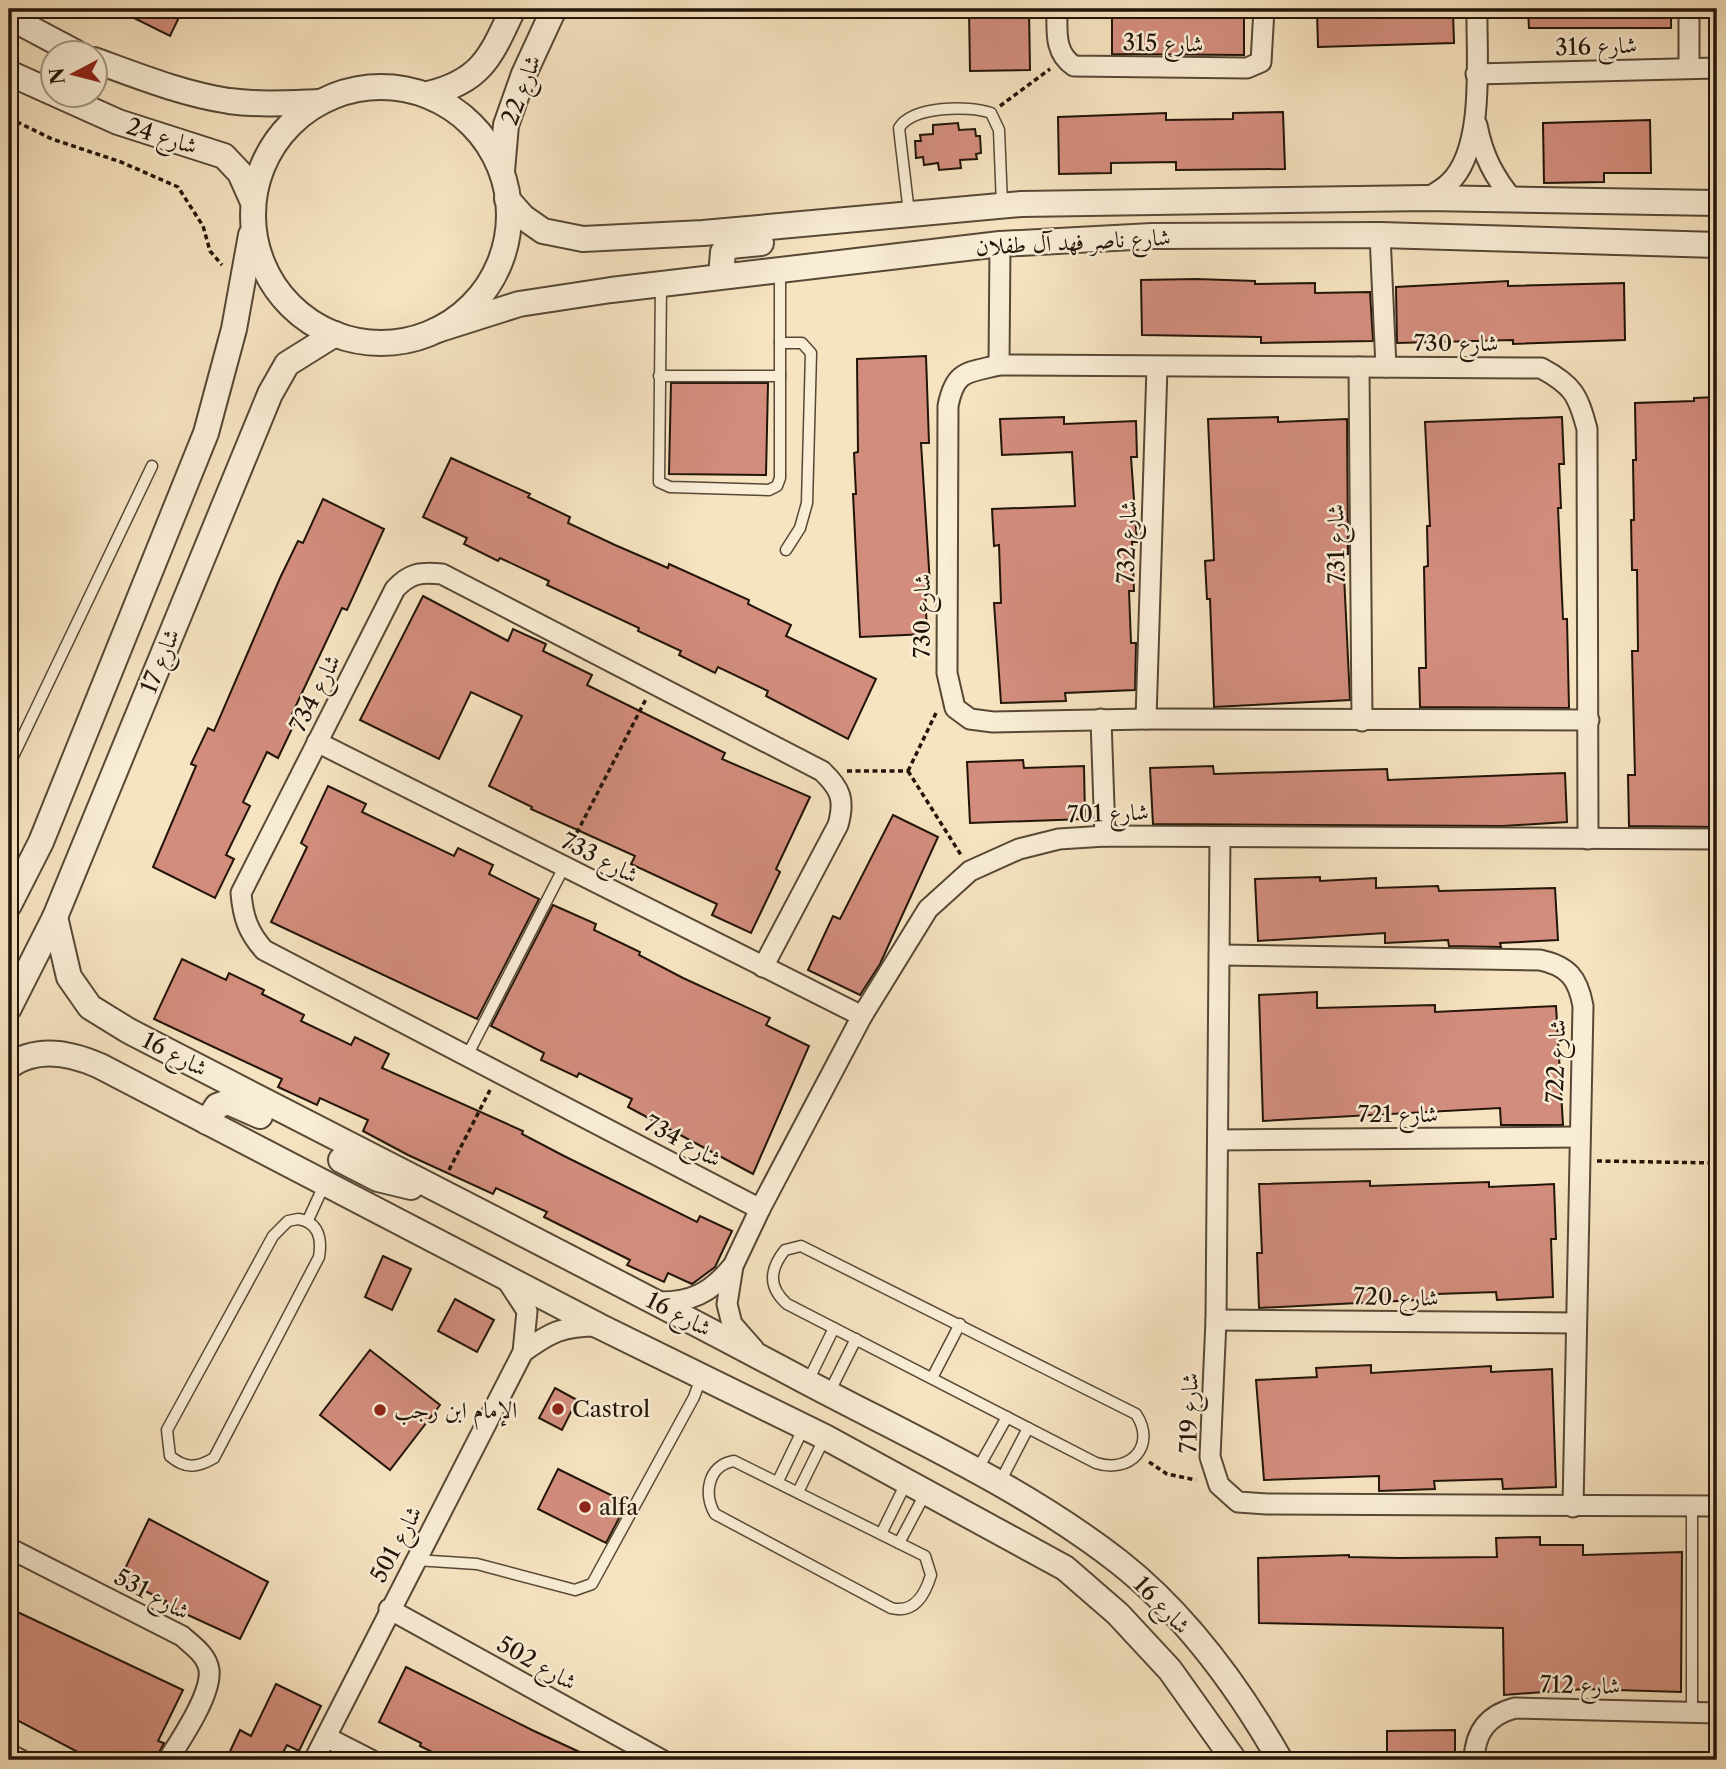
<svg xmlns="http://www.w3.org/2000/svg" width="1726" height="1769" font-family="'Libre Caslon Text',Amiri,serif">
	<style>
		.building { fill: #d38d7d; stroke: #221508; stroke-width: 2 }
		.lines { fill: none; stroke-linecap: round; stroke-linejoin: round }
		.service-casing { stroke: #574836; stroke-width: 13 }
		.minor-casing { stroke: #574836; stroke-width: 23 }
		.tertiary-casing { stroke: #574836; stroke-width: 28 }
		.path { stroke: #221508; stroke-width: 3.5; stroke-dasharray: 5 3.5; stroke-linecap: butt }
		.service { stroke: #f9edd6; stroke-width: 10 }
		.minor { stroke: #f9edd6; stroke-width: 19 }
		.tertiary { stroke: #f9edd6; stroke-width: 24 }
		.poi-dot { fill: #8f2418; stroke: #f9edd6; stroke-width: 2.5 }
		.labels { text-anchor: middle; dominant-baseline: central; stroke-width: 5; stroke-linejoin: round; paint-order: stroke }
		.street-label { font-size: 23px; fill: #221508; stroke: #f9edd6 }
		.poi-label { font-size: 23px; fill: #221508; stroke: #f9edd6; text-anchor: start }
	</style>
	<rect width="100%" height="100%" fill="#f6e3c0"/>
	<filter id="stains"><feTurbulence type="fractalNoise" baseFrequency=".00286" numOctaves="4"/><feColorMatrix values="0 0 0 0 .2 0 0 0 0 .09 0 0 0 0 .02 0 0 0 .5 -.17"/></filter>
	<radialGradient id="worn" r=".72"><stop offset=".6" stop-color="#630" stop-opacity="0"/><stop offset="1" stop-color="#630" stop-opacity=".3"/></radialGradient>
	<g class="building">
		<path d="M 116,9 L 183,9 L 170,36 Z"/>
		<path d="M 969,9 L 1029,9 L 1030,70 L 970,71 Z"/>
		<path d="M 1528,9 L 1671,9 L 1671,28 L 1529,28 Z"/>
		<path d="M 1382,10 L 1382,13 L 1453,12 L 1454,43 L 1318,47 L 1317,11 Z"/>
		<path d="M 1173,12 L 1244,13 L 1244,55 L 1112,54 L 1112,13 Z"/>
		<path d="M 1283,112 L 1285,169 L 1176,170 L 1176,162 L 1111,163 L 1111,173 L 1059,174 L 1058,117 L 1166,113 L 1166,120 L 1233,119 L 1233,113 Z"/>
		<path d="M 1650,120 L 1651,173 L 1604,173 L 1604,182 L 1544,183 L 1543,123 Z"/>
		<path d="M 958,123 L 959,130 L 975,129 L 976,136 L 980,136 L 981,153 L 976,154 L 977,159 L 960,160 L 961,168 L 939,170 L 938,163 L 924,165 L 923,157 L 916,158 L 915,141 L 921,141 L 920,135 L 933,134 L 933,125 Z"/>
		<path d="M 1196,279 L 1255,281 L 1255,284 L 1315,283 L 1315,293 L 1370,292 L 1373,341 L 1261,343 L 1261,337 L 1142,335 L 1141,280 Z"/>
		<path d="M 1508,281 L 1508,286 L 1624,283 L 1625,340 L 1513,344 L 1513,340 L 1397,343 L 1396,287 Z"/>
		<path d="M 926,356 L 929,443 L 921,443 L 930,584 L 925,585 L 927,634 L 860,637 L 853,494 L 856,494 L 854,453 L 858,452 L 857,359 Z"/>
		<path d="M 671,383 L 768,383 L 766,475 L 669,474 Z"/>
		<path d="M 1717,397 L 1717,827 L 1629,826 L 1628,775 L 1635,775 L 1632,651 L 1638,651 L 1637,570 L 1632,570 L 1631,520 L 1634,520 L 1633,460 L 1636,460 L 1635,403 L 1694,401 L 1694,398 Z"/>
		<path d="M 1064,417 L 1064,424 L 1136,421 L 1137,457 L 1131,457 L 1137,542 L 1132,542 L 1134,591 L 1129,591 L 1131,643 L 1136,643 L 1135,690 L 1065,693 L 1066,701 L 1001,703 L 994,603 L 1001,603 L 999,545 L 994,546 L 992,509 L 1075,506 L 1072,452 L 1002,455 L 1000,419 Z"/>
		<path d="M 1278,417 L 1278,422 L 1347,419 L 1348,554 L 1343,554 L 1350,700 L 1214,707 L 1210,599 L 1207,599 L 1205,561 L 1214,560 L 1208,419 Z"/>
		<path d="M 1562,417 L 1564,464 L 1559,464 L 1561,508 L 1558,508 L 1563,619 L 1567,619 L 1569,708 L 1420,707 L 1419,668 L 1426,668 L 1424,567 L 1428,566 L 1427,526 L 1430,526 L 1425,422 Z"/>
		<path d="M 451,458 L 530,494 L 528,497 L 570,517 L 568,523 L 615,545 L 668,568 L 669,564 L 749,600 L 748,604 L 791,625 L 786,636 L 876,679 L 848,739 L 766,696 L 768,691 L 718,667 L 715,673 L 679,655 L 681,651 L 638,631 L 639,628 L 547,585 L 549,581 L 500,558 L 498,561 L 464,544 L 467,538 L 423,517 Z"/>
		<path d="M 323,499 L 384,529 L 347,610 L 342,608 L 292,714 L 298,716 L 278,758 L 267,752 L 243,802 L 250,806 L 226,855 L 234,859 L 215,898 L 153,867 L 196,766 L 191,764 L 208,728 L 214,731 L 280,578 L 298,541 L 303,543 Z"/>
		<path d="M 423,596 L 508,641 L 513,629 L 546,644 L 543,651 L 592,675 L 587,685 L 725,753 L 722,759 L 810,797 L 776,869 L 780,872 L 751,933 L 712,915 L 717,904 L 631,864 L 635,856 L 531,809 L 532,807 L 489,786 L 522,716 L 471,692 L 439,759 L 360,720 Z"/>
		<path d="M 1023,760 L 1024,768 L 1084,766 L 1085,819 L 970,823 L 967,762 Z"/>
		<path d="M 1213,766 L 1214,774 L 1387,769 L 1388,780 L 1565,773 L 1567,822 L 1503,826 L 1153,824 L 1150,768 Z"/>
		<path d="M 328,786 L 366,804 L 362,812 L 454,856 L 458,848 L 493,865 L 489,874 L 539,899 L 477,1019 L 271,922 L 307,847 L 301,843 Z"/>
		<path d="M 893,815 L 938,837 L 880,964 L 860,995 L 808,970 L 833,916 L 840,919 Z"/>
		<path d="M 1320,877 L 1320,881 L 1376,878 L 1376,888 L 1438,886 L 1439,891 L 1555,888 L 1558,940 L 1500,943 L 1501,947 L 1449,946 L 1448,940 L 1385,943 L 1385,933 L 1258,941 L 1255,879 Z"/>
		<path d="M 553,905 L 596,924 L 594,930 L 640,952 L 639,955 L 683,978 L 770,1018 L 766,1025 L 809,1046 L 753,1174 L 628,1107 L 632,1099 L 579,1073 L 577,1077 L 541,1060 L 544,1053 L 491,1026 Z"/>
		<path d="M 182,959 L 226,980 L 229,973 L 264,990 L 262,994 L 304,1015 L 301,1021 L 351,1045 L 355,1037 L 389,1054 L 382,1068 L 523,1131 L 522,1134 L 564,1156 L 697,1222 L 700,1216 L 732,1231 L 715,1267 L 692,1284 L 668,1273 L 664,1282 L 627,1265 L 630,1260 L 544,1217 L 547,1212 L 496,1188 L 493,1194 L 408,1155 L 363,1131 L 368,1120 L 320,1098 L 317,1105 L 278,1087 L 282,1079 L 154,1019 Z"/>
		<path d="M 1317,992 L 1317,1008 L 1435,1005 L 1435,1012 L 1556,1006 L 1563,1125 L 1501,1125 L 1500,1108 L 1263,1121 L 1259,995 Z"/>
		<path d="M 1370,1181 L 1370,1186 L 1489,1182 L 1489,1187 L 1554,1184 L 1556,1239 L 1551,1239 L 1553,1297 L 1497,1300 L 1496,1292 L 1436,1294 L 1436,1299 L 1259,1308 L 1257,1253 L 1262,1253 L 1259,1184 Z"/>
		<path d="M 383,1256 L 411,1269 L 392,1310 L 365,1297 Z"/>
		<path d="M 455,1299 L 494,1320 L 477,1352 L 438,1331 Z"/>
		<path d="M 370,1350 L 440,1405 L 390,1470 L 320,1415 Z"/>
		<path d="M 1371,1365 L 1371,1373 L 1491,1366 L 1491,1372 L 1552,1369 L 1556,1487 L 1503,1489 L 1502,1479 L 1434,1481 L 1435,1489 L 1379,1491 L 1379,1476 L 1264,1480 L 1256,1380 L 1317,1377 L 1316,1368 Z"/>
		<path d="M 555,1388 L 577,1400 L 562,1430 L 539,1418 Z"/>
		<path d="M 558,1469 L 627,1503 L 606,1543 L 538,1509 Z"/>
		<path d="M 149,1519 L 268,1582 L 240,1639 L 164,1604 L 166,1601 L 120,1579 Z"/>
		<path d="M 1540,1537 L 1540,1545 L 1583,1545 L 1583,1555 L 1682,1552 L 1681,1692 L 1584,1689 L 1504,1695 L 1503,1628 L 1259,1623 L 1258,1558 L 1349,1555 L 1349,1557 L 1399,1558 L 1497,1557 L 1496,1538 Z"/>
		<path d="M 9,1608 L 183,1690 L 158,1741 L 164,1743 L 155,1760 L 93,1760 L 9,1716 Z"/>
		<path d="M 406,1667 L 534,1731 L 597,1760 L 448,1760 L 420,1746 L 421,1743 L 379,1722 Z"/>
		<path d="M 276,1684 L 321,1706 L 299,1751 L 287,1745 L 279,1760 L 226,1760 L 240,1730 L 251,1736 Z"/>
		<path d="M 1455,1730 L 1455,1760 L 1387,1760 L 1387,1731 Z"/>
	</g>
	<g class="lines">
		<g class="service-casing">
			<g id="service">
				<path d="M 909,213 L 899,128 C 912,106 969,105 991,113 L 999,130 L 1002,205"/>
				<path d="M 661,284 L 659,482 L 670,487 L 769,490 L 777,486 L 780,478 L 780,271"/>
				<path d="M 780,343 L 802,343 L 811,353 L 807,503 L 800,528 L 786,550"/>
				<path d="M 659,376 L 780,376"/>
				<path d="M 9,765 L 152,466"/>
				<path d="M 467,1056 L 564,867"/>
				<path d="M 298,1219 C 319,1222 322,1239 319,1257 L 214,1458 C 197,1468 185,1469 170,1456 L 167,1430 L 273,1236 L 288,1221 Z"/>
				<path d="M 308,1220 L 325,1183"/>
				<path d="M 801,1246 L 1136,1414 C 1157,1446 1130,1474 1096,1463 L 787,1304 C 768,1287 769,1270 785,1250 Z"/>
				<path d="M 932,1378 L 960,1324"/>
				<path d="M 808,1381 L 834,1328"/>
				<path d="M 829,1393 L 856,1339"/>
				<path d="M 734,1461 L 925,1556 L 931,1575 C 925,1595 914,1614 891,1608 L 715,1514 C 703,1494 708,1465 734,1461 Z"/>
				<path d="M 976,1472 L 1007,1417"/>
				<path d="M 778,1481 L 804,1427"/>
				<path d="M 999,1484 L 1028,1428"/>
				<path d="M 798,1492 L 824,1439"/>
				<path d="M 1692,1506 L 1692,1712"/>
				<path d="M 881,1534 L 907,1481"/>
				<path d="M 899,1543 L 925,1494"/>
				<path d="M 416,1560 L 477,1564 L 575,1590 L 592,1584 L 694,1397 L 701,1378"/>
			</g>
		</g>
		<g class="minor-casing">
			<g id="minor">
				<path d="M 1057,9 C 1057,31 1054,53 1074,66 L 1247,68 L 1261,62 L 1264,9"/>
				<path d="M 1689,68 L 1689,9"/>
				<path d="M 1476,74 L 1717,68"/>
				<path d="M 1477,125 C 1483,156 1494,177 1514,201"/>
				<path d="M 1427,198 C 1434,194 1443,189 1449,183 C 1486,149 1476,56 1477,9"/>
				<path d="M 1380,235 L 1386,367"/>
				<path d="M 999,365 L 1000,244"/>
				<path d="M 1359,367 L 1362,721"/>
				<path d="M 1101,719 L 1105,836"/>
				<path d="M 1146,719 L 1157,367"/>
				<path d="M 317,742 L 862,1016"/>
				<path d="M 1220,837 L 1216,1320 L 1210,1457 L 1219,1485 L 1238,1502 L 1267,1504 L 1717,1506"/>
				<path d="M 1588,839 L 1587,429 C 1578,395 1573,385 1541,368 L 999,365 C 967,373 955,370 948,406 L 947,673 L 955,708 L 970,719 L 993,722 L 1146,719 L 1589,720"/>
				<path d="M 1221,955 L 1540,960 C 1568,966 1578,978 1583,1006 L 1573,1507"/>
				<path d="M 1219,1140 L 1578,1137"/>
				<path d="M 760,1209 L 264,950 C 248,932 243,917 241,893 L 395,589 C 410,573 420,572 442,574 L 822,771 C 841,789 845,800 838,825 L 763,967"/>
				<path d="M 656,1302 C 691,1303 710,1293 732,1267"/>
				<path d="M 1216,1320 L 1575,1323"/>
				<path d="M 754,1349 L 732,1324 L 727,1304 L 733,1266 L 760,1209 L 862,1016 L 928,909 L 970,871 L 1019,849 L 1059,839 L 1105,836 L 1717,839"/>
				<path d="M 523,1352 C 551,1332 562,1326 598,1326"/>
				<path d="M 9,1548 L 182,1636 C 192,1645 207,1655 209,1670 C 212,1694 181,1739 168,1760"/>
				<path d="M 389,1609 L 662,1760"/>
				<path d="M 326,1737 L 371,1760"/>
				<path d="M 9,1754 L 21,1760"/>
				<path d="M 314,1760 L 523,1352 L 527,1311 L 506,1279"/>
				<path d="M 1474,1760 C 1475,1732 1488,1715 1515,1708 L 1717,1713"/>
			</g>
		</g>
		<g class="tertiary-casing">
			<g id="tertiary">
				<path d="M 9,17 L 75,52"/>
				<path d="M 94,60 C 138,76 183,94 229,101 C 260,105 290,103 321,102"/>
				<path d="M 9,73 L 118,122 L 224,156 L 240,173 L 253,202"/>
				<circle cx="381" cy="215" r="128"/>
				<path d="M 428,94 C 482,81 491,56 513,9"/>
				<path d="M 502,171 L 506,125 L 524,74 L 554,9"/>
				<path d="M 507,199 L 523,217 L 543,231 L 583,239 L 703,233 L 1021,204 L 1427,198 L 1717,203"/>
				<path d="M 721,275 L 723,252 L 730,246 L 761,243"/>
				<path d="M 437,330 L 519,304 L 611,290 L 1000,244 L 1152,236 L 1380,235 L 1717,245"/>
				<path d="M 9,905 L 41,842 L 206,433 L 234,329 L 251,235"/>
				<path d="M 55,917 L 69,977 L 90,1007 L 129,1031 C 353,1147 578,1260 801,1379 C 908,1436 1023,1487 1119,1562 C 1185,1614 1239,1688 1280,1760"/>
				<path d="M 9,1008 L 55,917 L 270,394 L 287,364 L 335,334"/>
				<path d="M 9,1066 C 37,1046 71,1053 100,1066 L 599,1326 L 825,1437 L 1065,1568 L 1118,1614 L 1170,1670 L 1234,1760"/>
				<path d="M 207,1122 L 217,1106 L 228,1102 L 260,1116"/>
				<path d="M 341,1160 L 378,1179 L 411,1187"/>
			</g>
		</g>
		<g class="path">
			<path d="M 1000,106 L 1050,69"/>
			<path d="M 9,118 L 52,139 L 121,162 L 178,187 L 203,226 L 210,251 L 222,265"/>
			<path d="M 847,771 L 908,771"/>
			<path d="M 908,771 L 961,855"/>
			<path d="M 908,771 L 936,713"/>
			<path d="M 569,848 L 646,699"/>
			<path d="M 1597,1161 L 1717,1163"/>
			<path d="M 449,1170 L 490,1090"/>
			<path d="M 1149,1462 L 1167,1474 L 1196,1480"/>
		</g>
		<use href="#service" class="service"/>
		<use href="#minor" class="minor"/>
		<use href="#tertiary" class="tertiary"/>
	</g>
	<g class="poi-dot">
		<circle cx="558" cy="1409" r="7"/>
		<circle cx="380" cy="1410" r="7"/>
		<circle cx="585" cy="1507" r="7"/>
	</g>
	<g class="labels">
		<g class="street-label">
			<text transform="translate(1163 43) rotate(1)">شارع 315</text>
			<text transform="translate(1596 46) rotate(-2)">شارع 316</text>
			<text transform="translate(521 90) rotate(-70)">شارع 22</text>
			<text transform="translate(162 136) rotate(17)">شارع 24</text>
			<text transform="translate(1073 242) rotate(-3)">شارع ناصر فهد آل طفلان</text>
			<text x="1456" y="343">شارع 730</text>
			<text transform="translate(1127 542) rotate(-88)">شارع 732</text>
			<text transform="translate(1336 544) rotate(-91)">شارع 731</text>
			<text transform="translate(922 616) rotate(-90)">شارع 730</text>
			<text transform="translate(160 661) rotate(-68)">شارع 17</text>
			<text transform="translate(315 693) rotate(-63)">شارع 734</text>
			<text transform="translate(1108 813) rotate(-2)">شارع 701</text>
			<text transform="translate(600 858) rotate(27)">شارع 733</text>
			<text transform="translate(175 1054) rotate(27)">شارع 16</text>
			<text transform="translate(1556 1061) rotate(-88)">شارع 722</text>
			<text x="1398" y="1114">شارع 721</text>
			<text transform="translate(683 1141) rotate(28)">شارع 734</text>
			<text transform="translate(1396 1297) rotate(1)">شارع 720</text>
			<text transform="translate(679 1314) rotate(27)">شارع 16</text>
			<text transform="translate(1189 1413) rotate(-89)">شارع 719</text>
			<text transform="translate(396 1544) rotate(-62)">شارع 501</text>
			<text transform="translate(152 1594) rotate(28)">شارع 531</text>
			<text transform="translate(1162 1605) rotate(46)">شارع 16</text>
			<text transform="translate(537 1663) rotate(29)">شارع 502</text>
			<text transform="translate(1580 1685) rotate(1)">شارع 712</text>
		</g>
		<g class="poi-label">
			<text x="572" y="1409">Castrol</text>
			<text x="394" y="1410">الإمام ابن رجب</text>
			<text x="599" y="1507">alfa</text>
		</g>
	</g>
	<rect width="1726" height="1769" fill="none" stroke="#f6e3c0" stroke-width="35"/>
	<rect x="10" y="10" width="1705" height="1748" fill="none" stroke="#221508" stroke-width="3.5"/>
	<rect x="18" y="18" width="1691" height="1734" fill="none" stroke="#221508" stroke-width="2"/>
	<g transform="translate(74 74) rotate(263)"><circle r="33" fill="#f9edd6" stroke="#a39784" stroke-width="2"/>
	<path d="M0-5L12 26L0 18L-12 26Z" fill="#8f2418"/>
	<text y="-10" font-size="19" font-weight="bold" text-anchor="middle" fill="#221508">N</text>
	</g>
	<rect width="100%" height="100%" filter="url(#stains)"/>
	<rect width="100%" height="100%" fill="url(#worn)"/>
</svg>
